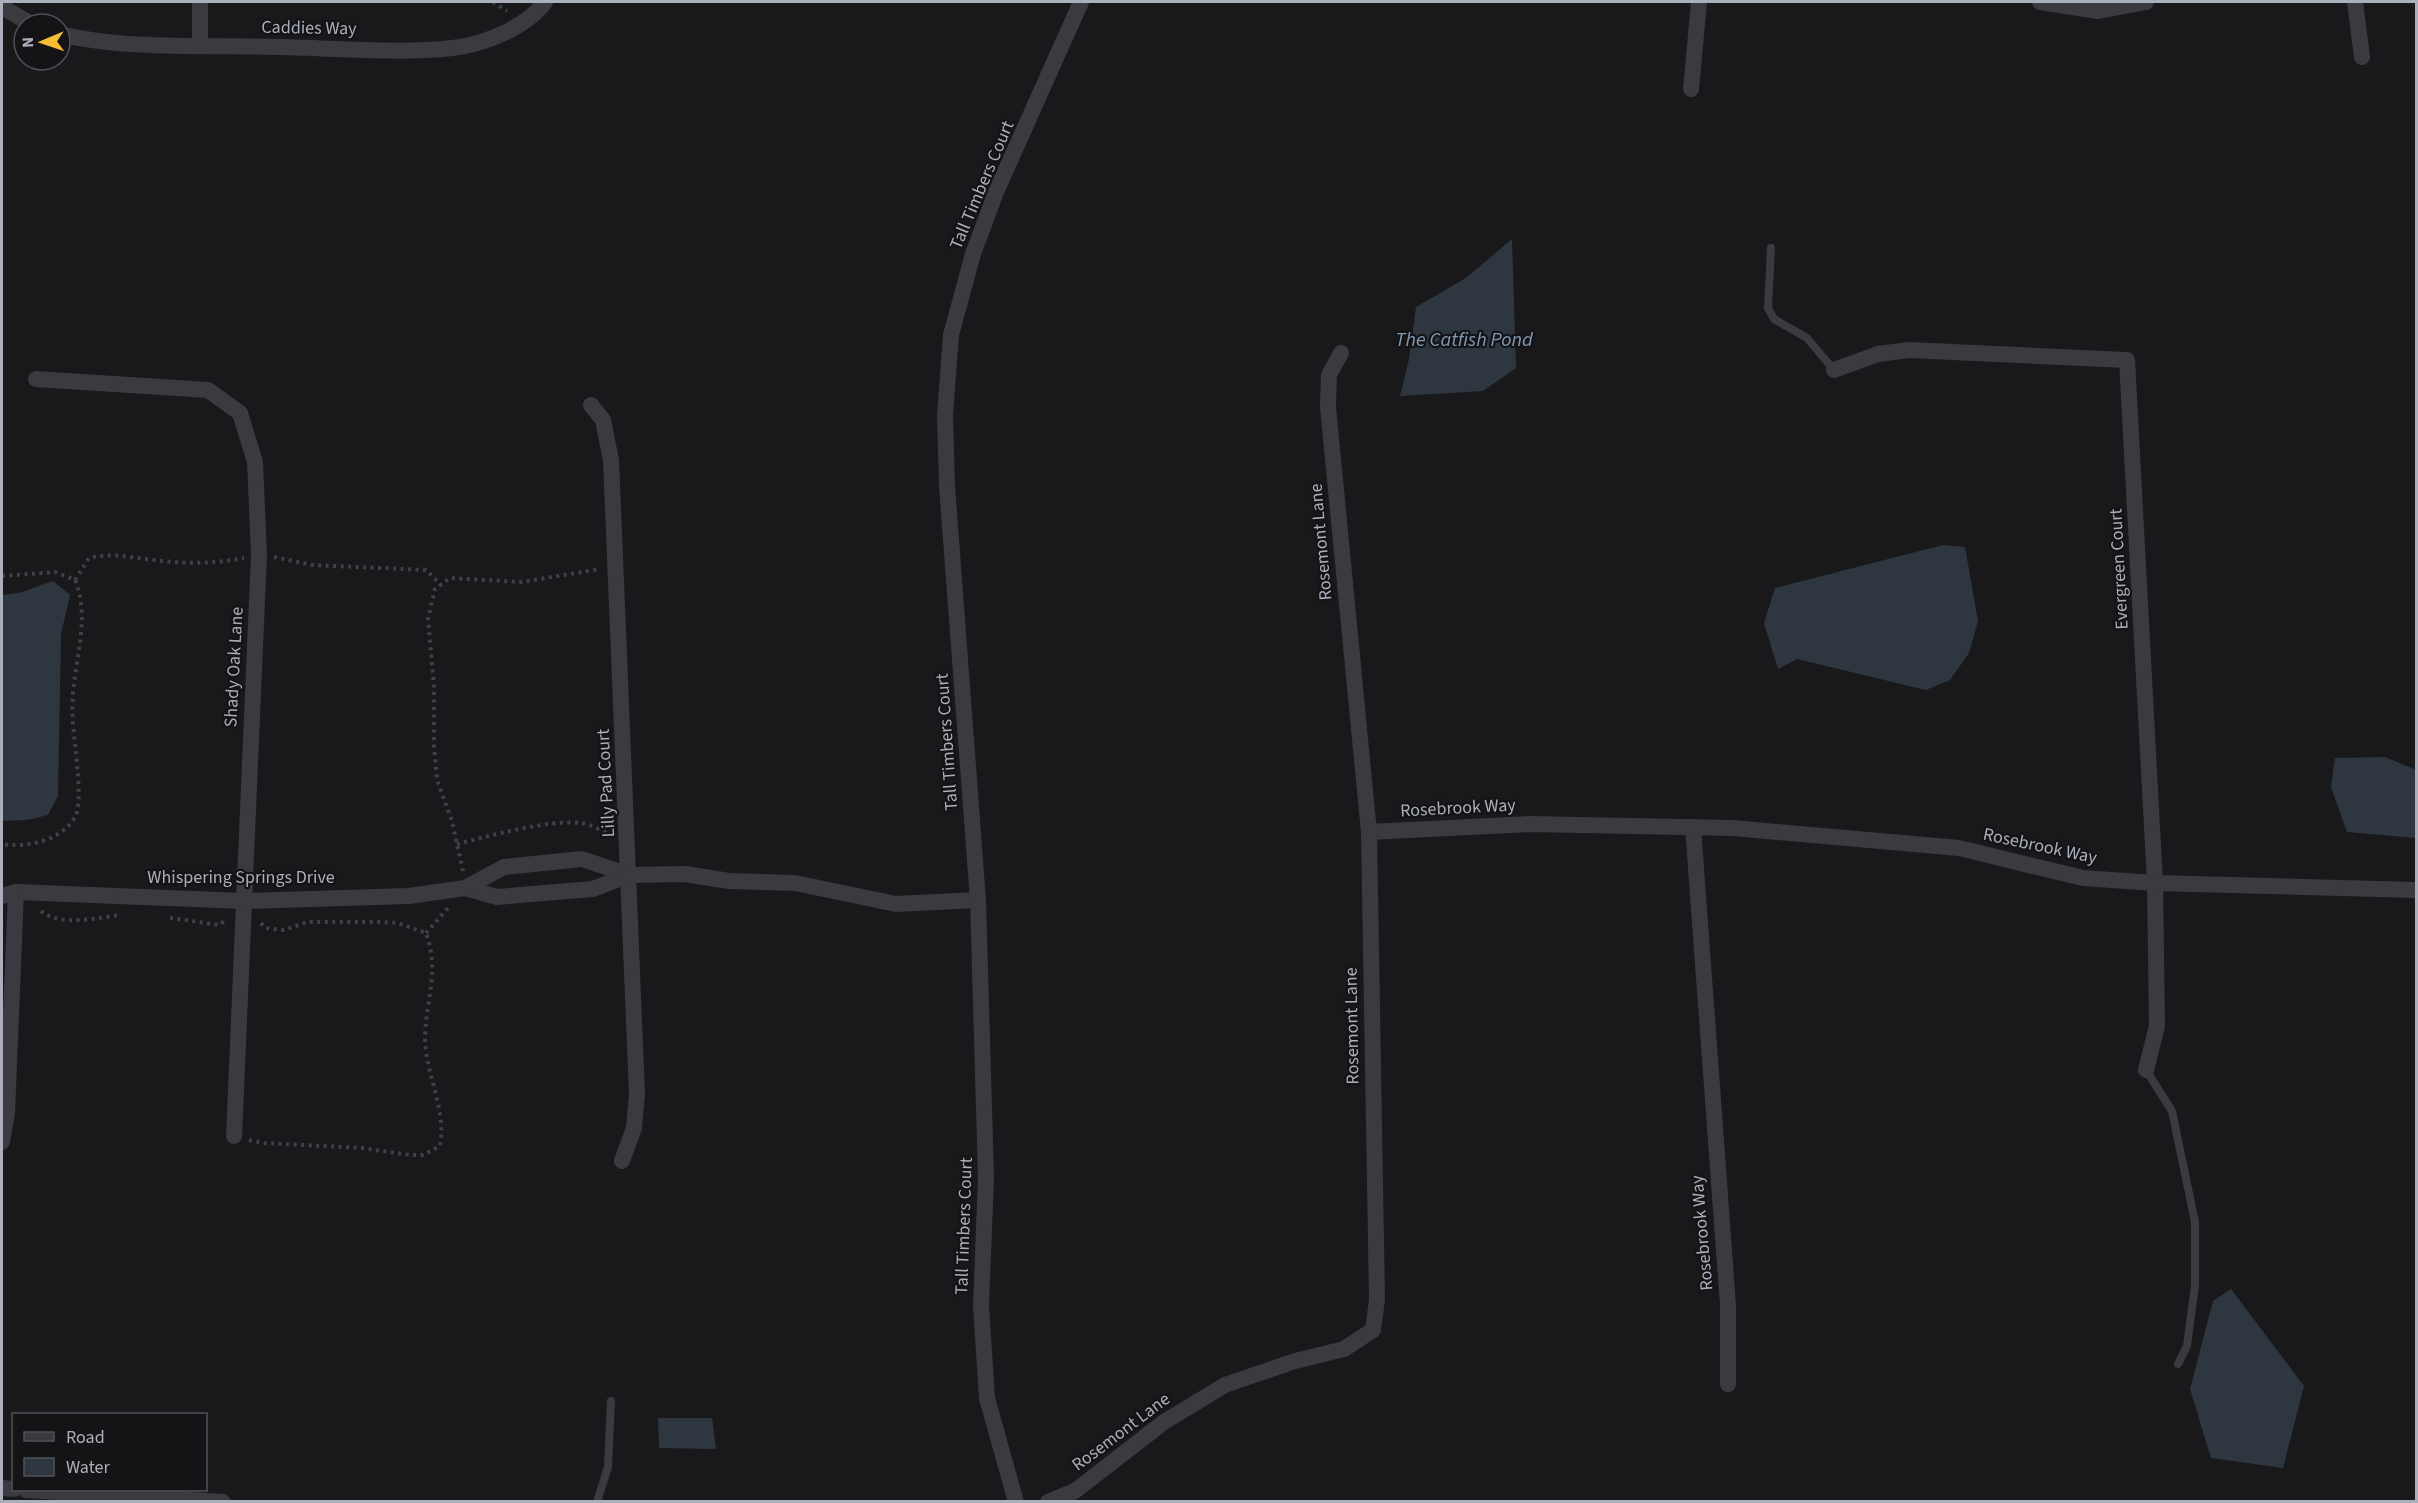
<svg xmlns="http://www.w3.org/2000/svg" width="2418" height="1503" font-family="'Source Sans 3',sans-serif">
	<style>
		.water { fill: #2e3740 }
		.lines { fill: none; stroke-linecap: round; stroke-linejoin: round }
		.path { stroke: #404147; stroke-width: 4; stroke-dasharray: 3 4.5; stroke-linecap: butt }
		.service { stroke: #3a3a40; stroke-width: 8 }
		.minor { stroke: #3a3a40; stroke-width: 16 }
		.labels { text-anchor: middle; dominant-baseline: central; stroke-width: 4.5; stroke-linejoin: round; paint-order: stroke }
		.street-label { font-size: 18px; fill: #abafbb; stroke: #141416 }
		.water-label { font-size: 20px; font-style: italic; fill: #829bb6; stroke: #141416 }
	</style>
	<rect width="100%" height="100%" fill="#19191b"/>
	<g class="water">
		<path d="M 1512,239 L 1516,368 L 1483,391 L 1400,396 L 1409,359 L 1416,307 L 1466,278 Z"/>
		<path d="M 1943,545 L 1965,547 L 1978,621 L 1969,653 L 1950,680 L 1926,690 L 1797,659 L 1778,669 L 1764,623 L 1775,588 Z"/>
		<path d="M 53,581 L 70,595 L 61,634 L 58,796 L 48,815 L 27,820 L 2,821 L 2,595 L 19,593 Z"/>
		<path d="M 2385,757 L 2416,770 L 2416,838 L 2347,832 L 2331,787 L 2335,758 Z"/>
		<path d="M 2231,1289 L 2304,1386 L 2283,1468 L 2211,1458 L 2190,1389 L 2213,1301 Z"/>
		<path d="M 658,1418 L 712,1418 L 716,1449 L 659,1448 Z"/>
	</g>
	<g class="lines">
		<g class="path">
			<path d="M 493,2 L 507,11"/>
			<path d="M 274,557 L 312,565 L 426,570 L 441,585"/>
			<path d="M 2,576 L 55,572 L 75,580 C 90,616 76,656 73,693 C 71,713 74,734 76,753 C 77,768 82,805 75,817 C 61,841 27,848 2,844"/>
			<path d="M 75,580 L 89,558 C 115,552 129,558 154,560 C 185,564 213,564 244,558"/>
			<path d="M 457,844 C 489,836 550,819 581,823 C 590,824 602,831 611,835"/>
			<path d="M 463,871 L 452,821 L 437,780 L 434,746 L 434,686 L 428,619 L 435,589 L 450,578 L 522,582 L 600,569"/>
			<path d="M 41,911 C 61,927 96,918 120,915"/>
			<path d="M 170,918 L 220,925 L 225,920"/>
			<path d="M 426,933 L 448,908"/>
			<path d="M 249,1140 L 264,1143 L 362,1148 L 410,1155 L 423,1155 L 440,1146 C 447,1109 425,1074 425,1037 C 426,999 440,972 426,933 L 398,923 L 380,922 L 307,922 L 284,930 L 265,928 L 261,923"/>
		</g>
		<g class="service">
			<path d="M 1771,248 L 1768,308 L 1774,319 L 1807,338 L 1834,370"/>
			<path d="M 2146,1070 L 2172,1111 L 2195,1222 L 2195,1285 L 2187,1346 L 2178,1364"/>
			<path d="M 597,1502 L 608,1467 L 611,1401"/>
		</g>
		<g class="minor">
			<path d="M 2040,2 L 2098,11 L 2146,2"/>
			<path d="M 2355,2 L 2362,57"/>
			<path d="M 2,7 L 31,24"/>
			<path d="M 60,34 C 124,50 212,45 279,47 C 336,48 396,54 453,48 C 485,44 525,28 545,2"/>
			<path d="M 200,45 L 200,2"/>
			<path d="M 1691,89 L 1699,2"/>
			<path d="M 1834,370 L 1878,354 L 1909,350 L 2127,360 L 2155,883 L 2157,1026 L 2146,1070"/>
			<path d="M 36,379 L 208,390 L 240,413 L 255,462 L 259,554 L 234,1136"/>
			<path d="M 591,405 L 603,420 L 611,460 L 637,1094 L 634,1128 L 622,1161"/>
			<path d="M 1693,827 L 1728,1305 L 1728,1384"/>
			<path d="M 1369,832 L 1529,824 L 1733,828 L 1959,848 L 2083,878 L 2155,883 L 2416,890"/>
			<path d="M 465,888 L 497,897 L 593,889 L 629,875"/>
			<path d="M 2,896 L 16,892 L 243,901 L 409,896 L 465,888 L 504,867 L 582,859 L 629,875 L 685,874 L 729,881 L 795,883 L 896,904 L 978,900"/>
			<path d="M 2,1142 L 7,1113 L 16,892"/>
			<path d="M 2,1488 L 14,1489"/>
			<path d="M 26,1490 L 223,1502"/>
			<path d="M 1016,1502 L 987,1398 L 981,1306 L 986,1178 L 978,900 L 947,486 L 945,415 L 951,335 L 973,254 L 996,192 L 1081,2"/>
			<path d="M 1048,1502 L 1075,1491 L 1164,1422 L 1225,1385 L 1295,1361 L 1344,1349 L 1373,1330 L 1377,1300 L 1369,832 L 1328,407 L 1329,375 L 1341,353"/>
		</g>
	</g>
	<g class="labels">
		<g class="street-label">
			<text transform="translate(309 28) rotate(1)">Caddies Way</text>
			<text transform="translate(982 185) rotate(-67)">Tall Timbers Court</text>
			<text transform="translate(1321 542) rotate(-95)">Rosemont Lane</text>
			<text transform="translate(2119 569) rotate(-93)">Evergreen Court</text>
			<text transform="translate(234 667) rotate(-87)">Shady Oak Lane</text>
			<text transform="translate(947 742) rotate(-94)">Tall Timbers Court</text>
			<text transform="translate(606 783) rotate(-93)">Lilly Pad Court</text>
			<text transform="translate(1458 808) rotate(-3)">Rosebrook Way</text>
			<text transform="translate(2040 846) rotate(12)">Rosebrook Way</text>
			<text x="241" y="877">Whispering Springs Drive</text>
			<text transform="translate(1352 1026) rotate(-91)">Rosemont Lane</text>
			<text transform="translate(964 1226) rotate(-88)">Tall Timbers Court</text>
			<text transform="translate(1702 1233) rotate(-95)">Rosebrook Way</text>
			<text transform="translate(1121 1432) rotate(-37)">Rosemont Lane</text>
		</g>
		<g class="water-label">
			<text x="1464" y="340">The Catfish Pond</text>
		</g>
	</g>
	<rect width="2418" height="1503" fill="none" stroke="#abafbb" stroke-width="6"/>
	<rect x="12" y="1413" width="195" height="78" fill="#141416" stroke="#505258" stroke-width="1.5"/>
	<rect x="24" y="1432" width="30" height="9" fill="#3a3a40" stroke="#505258" stroke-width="1.5"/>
	<text x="66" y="1443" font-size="18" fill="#abafbb">Road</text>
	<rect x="24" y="1458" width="30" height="18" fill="#2e3740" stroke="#505258" stroke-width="1.5"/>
	<text x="66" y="1473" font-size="18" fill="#abafbb">Water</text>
	<g transform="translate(42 42) rotate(268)"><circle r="28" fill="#141416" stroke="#505258" stroke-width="1.5"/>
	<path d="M0-4.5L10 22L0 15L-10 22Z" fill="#f7be35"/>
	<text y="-9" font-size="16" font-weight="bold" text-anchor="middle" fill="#abafbb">N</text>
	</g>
</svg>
